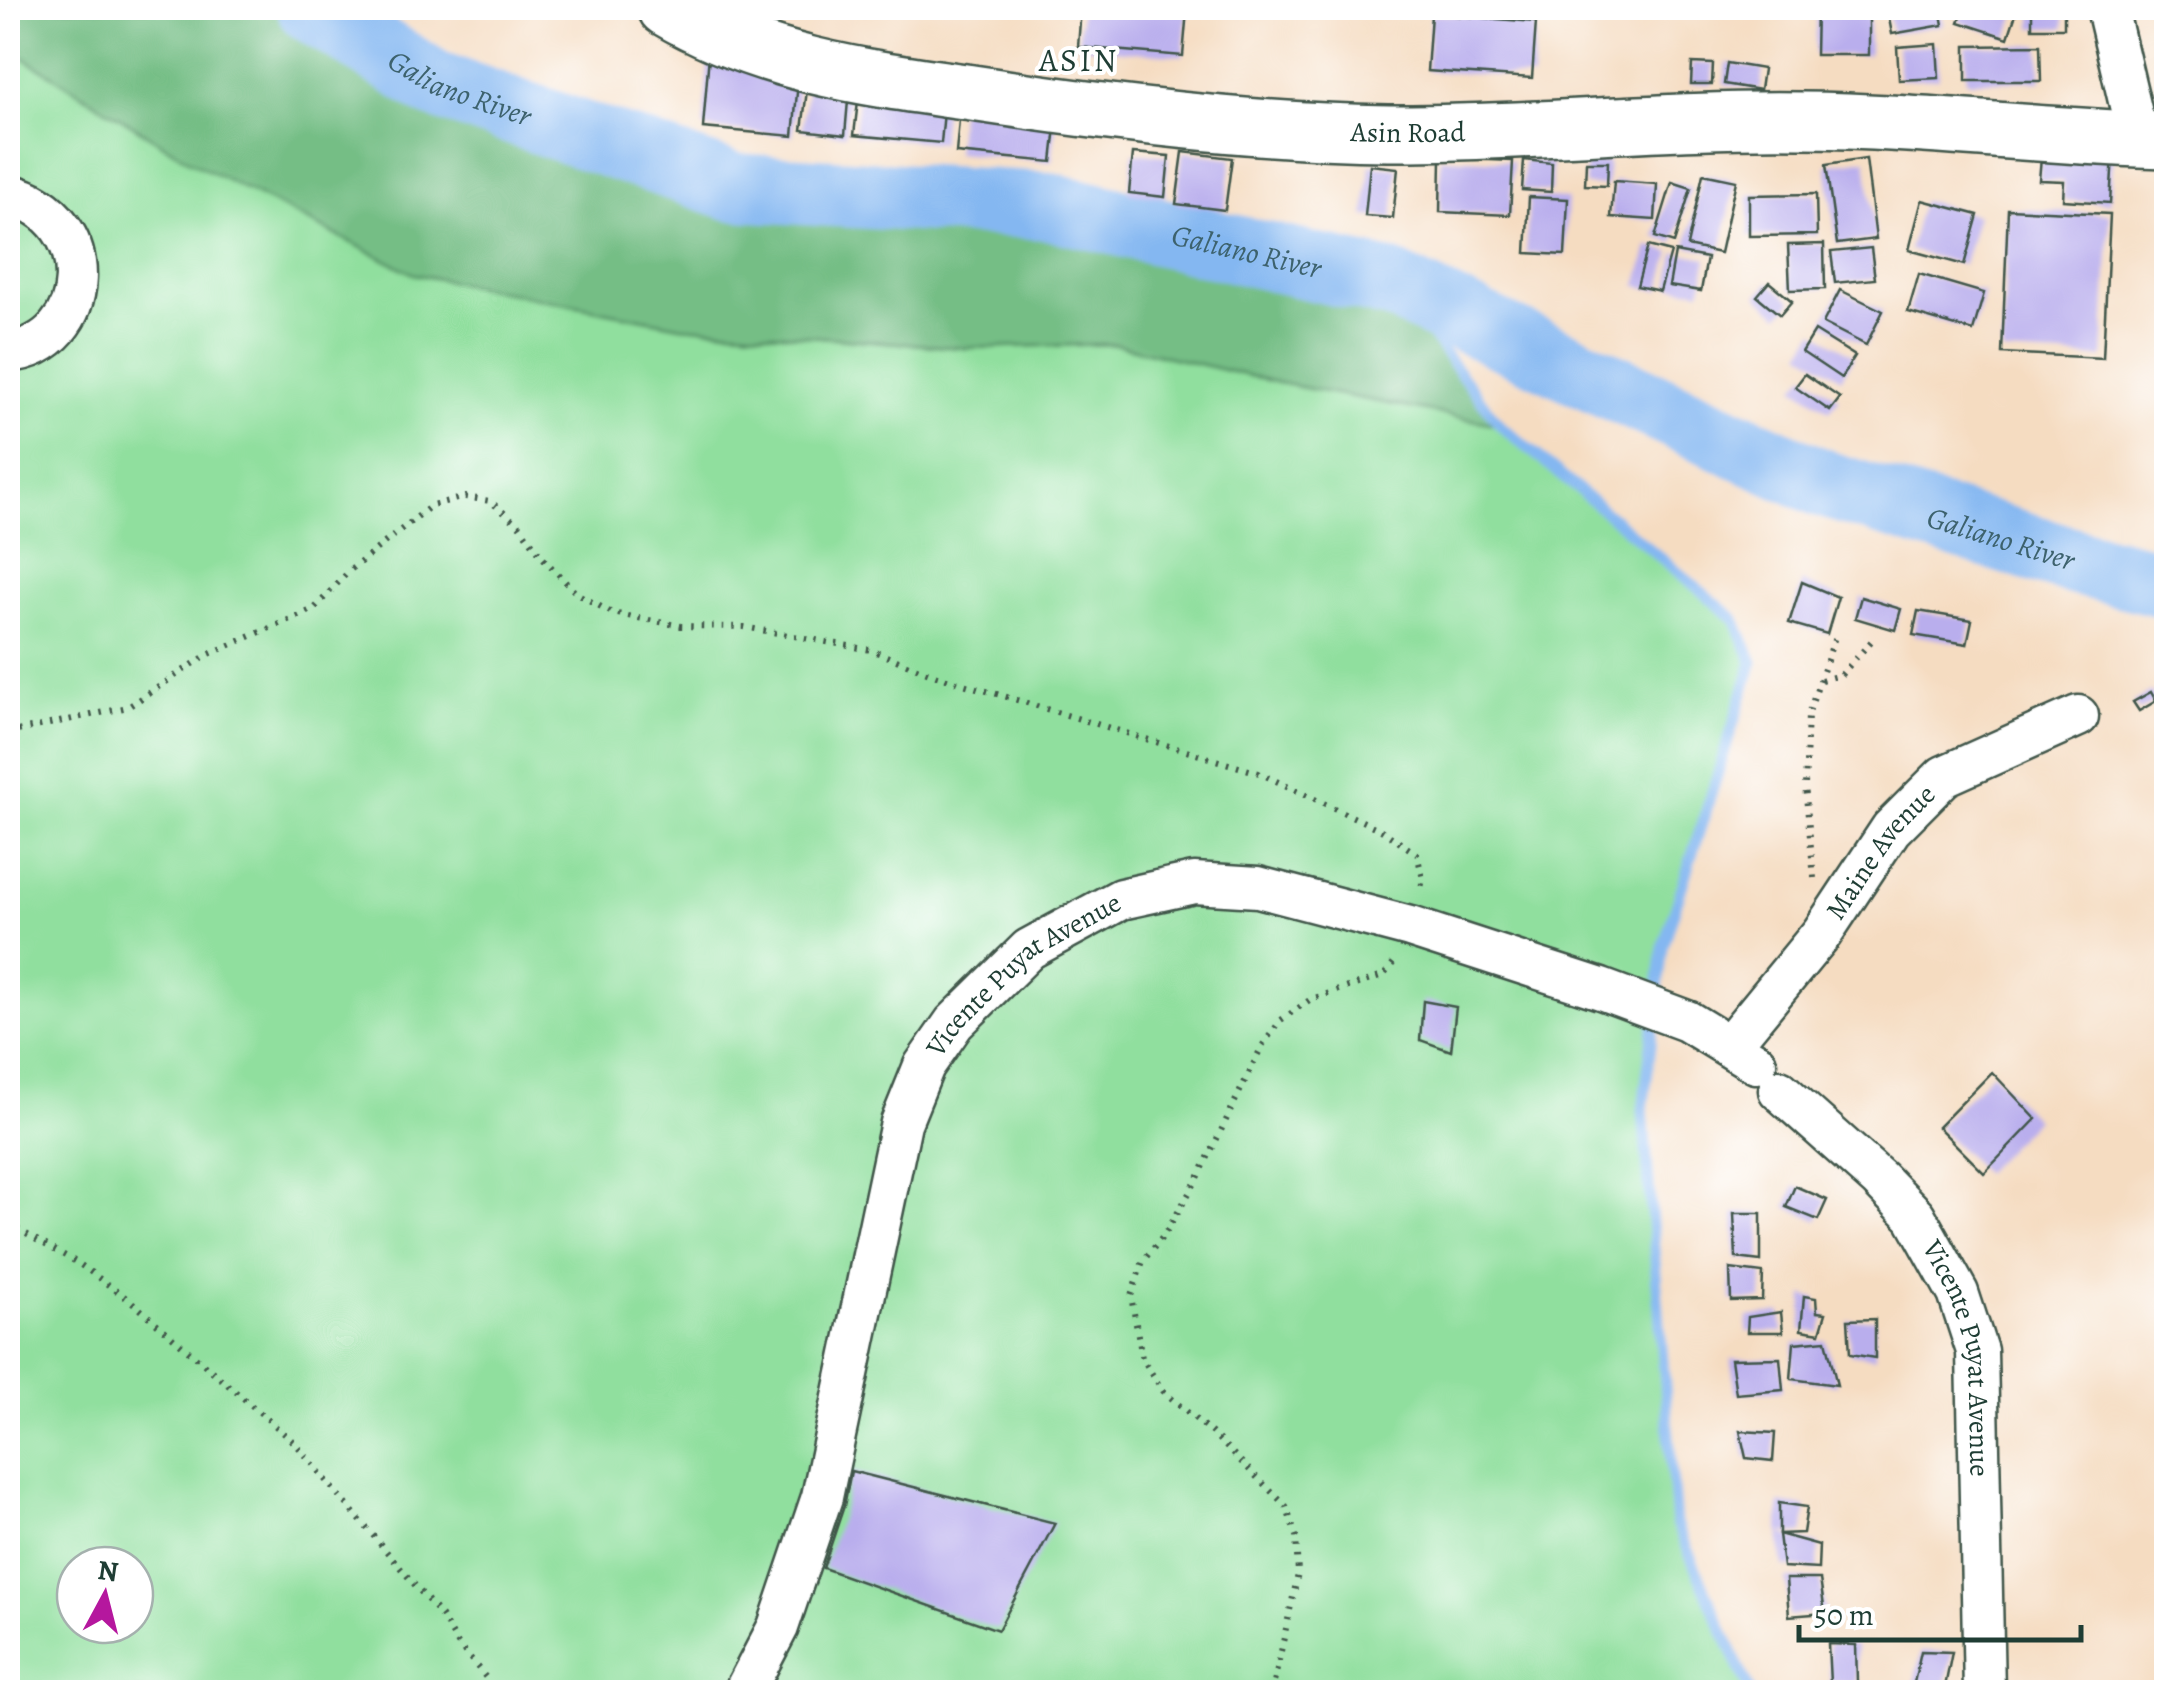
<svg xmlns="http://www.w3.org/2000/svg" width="2174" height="1700" font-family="Alegreya,serif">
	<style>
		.green { fill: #90df9e; stroke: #588e69; stroke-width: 2.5; fill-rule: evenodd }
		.forest { fill: #74be85; stroke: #4a7e5c; stroke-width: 2.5 }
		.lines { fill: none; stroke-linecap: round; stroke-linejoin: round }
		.stream { stroke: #84b7f1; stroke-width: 11 }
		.river { stroke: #84b7f1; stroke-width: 68 }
		.building { fill: #b9aeed }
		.street-casing { stroke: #3f5549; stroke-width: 45 }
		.secondary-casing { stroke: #3f5549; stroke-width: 60 }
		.path { stroke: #3f5549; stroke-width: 6; stroke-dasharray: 2.5 8; stroke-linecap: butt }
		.street { stroke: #fff; stroke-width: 40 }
		.secondary { stroke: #fff; stroke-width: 55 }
		.labels { text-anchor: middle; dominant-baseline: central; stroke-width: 8; stroke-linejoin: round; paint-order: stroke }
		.street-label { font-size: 28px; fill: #1f3d34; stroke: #fff }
		.water-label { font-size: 30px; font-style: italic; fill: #3d626d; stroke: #fff }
		.quarter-label { font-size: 32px; letter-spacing: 2.5px; fill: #1f3d34; stroke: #fff }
	</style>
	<rect width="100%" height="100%" fill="#fff"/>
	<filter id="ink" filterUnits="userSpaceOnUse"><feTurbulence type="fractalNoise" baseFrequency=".01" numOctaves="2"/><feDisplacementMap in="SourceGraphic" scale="20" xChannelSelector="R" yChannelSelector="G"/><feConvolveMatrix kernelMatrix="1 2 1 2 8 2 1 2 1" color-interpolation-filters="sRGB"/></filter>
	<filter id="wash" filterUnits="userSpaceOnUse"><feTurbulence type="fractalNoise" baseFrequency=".0048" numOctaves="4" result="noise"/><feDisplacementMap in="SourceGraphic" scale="40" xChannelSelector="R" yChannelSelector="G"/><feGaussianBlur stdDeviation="2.25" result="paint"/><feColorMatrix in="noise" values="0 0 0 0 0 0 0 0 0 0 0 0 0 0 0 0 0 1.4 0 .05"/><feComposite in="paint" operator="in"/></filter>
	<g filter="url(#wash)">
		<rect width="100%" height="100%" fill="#f5dcc1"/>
		<path class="green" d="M 8,48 L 193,163 L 414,274 L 681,326 L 964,348 L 1114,344 L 1279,383 L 1500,425 L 1735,619 L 1753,662 L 1663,947 L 1643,1110 L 1676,1523 L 1750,1692 L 8,1692 ZM 75,1565 L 135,1565 L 135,1625 L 75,1625 Z"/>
		<path class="forest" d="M 8,8 L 311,8 L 434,84 L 734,187 L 1049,206 L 1392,285 L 1500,425 L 1279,383 L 1114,344 L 964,348 L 681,326 L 414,274 L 193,163 L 8,48 Z"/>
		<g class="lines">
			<path class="stream" d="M 1392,285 L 1500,425 L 1735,619 L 1753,662 L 1663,947 L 1643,1110 L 1676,1523 L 1750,1692"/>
			<path class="river" id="s1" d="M 311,8 L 434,84 L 734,187 L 1049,206 L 1392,285 L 1824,484 L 2080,563 L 2166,584"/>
		</g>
		<g id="blocks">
			<g class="building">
				<path d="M 1081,8 L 1187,10 L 1183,56 L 1078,47 Z"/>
				<rect x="1694" y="8" width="70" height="5"/>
				<path d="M 1816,8 L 1869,8 L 1869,55 L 1815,55 Z"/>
				<path d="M 1887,8 L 1940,8 L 1943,25 L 1892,34 Z"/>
				<path d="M 1964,8 L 2018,8 L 2008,38 L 1959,22 Z"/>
				<rect x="2032" y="8" width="32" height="20"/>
				<path d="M 1431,14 L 1536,22 L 1532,78 L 1427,71 Z"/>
				<path d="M 1937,44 L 1939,78 L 1899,80 L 1897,47 Z"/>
				<path d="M 2040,45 L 2041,81 L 1966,81 L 1966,46 Z"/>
				<path d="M 709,54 L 799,70 L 793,136 L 703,128 Z"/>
				<path d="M 1692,63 L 1713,64 L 1712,84 L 1691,84 Z"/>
				<path d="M 1727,63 L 1763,69 L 1760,90 L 1724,84 Z"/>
				<path d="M 808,82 L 849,89 L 845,135 L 802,130 Z"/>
				<path d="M 859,92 L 945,101 L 941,143 L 854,135 Z"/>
				<path d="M 960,109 L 1057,118 L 1052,162 L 956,153 Z"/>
				<path d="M 2043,135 L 2114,139 L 2110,203 L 2063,200 L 2064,181 L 2039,180 Z"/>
				<path d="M 1183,152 L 1232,158 L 1225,210 L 1176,204 Z"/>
				<path d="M 1133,153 L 1169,156 L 1165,197 L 1129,193 Z"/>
				<path d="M 1441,158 L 1513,161 L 1510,215 L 1440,212 Z"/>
				<path d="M 1866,159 L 1876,239 L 1837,244 L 1826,165 Z"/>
				<path d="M 1524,160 L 1552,163 L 1551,192 L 1522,190 Z"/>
				<path d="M 1586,162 L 1608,162 L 1607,186 L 1585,185 Z"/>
				<path d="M 1370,165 L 1398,168 L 1393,218 L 1365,216 Z"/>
				<path d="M 1703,174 L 1736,181 L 1720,253 L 1687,246 Z"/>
				<path d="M 1614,181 L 1657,184 L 1655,220 L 1611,217 Z"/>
				<path d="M 1672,182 L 1691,188 L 1674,243 L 1655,237 Z"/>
				<path d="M 1816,194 L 1817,235 L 1749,236 L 1749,195 Z"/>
				<path d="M 1529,197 L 1568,199 L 1565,255 L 1526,253 Z"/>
				<path d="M 1922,200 L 1978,215 L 1964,265 L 1909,250 Z"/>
				<path d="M 2008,209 L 2110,214 L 2103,358 L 2002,353 Z"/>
				<path d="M 1824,244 L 1825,289 L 1790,290 L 1788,245 Z"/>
				<path d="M 1648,246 L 1671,252 L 1660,291 L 1637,286 Z"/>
				<path d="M 1871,248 L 1875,279 L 1835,283 L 1831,252 Z"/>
				<path d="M 1675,252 L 1707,258 L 1701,291 L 1669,286 Z"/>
				<path d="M 1919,274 L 1984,293 L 1973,331 L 1908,312 Z"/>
				<path d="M 1769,282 L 1792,301 L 1780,315 L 1757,296 Z"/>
				<path d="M 1840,290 L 1883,311 L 1866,345 L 1823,323 Z"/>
				<path d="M 1815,331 L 1855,356 L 1841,378 L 1802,352 Z"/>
				<path d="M 1805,374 L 1840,398 L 1830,411 L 1795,387 Z"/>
				<path d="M 1802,582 L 1838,597 L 1827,634 L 1789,623 Z"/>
				<path d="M 1861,597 L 1901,609 L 1895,630 L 1855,618 Z"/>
				<path d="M 1918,611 L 1972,620 L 1967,644 L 1913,635 Z"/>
				<path d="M 2151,692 L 2156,701 L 2139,711 L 2133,702 Z"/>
				<path d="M 1423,1001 L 1456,1007 L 1451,1051 L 1420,1040 Z"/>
				<path d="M 1992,1072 L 2036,1119 L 1984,1173 L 1938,1127 Z"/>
				<path d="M 1795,1186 L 1827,1200 L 1818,1220 L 1786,1207 Z"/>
				<path d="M 1734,1213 L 1761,1213 L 1761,1261 L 1736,1258 Z"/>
				<path d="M 1730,1269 L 1763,1273 L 1762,1300 L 1731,1301 Z"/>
				<path d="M 1804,1296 L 1816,1298 L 1817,1312 L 1826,1313 L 1820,1333 L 1801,1330 Z"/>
				<path d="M 1781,1312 L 1783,1332 L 1747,1332 L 1748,1317 Z"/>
				<path d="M 1875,1319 L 1875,1358 L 1850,1354 L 1848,1320 Z"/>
				<path d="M 1826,1340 L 1837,1385 L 1791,1379 L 1794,1343 Z"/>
				<path d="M 1780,1358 L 1783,1390 L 1736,1394 L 1731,1359 Z"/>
				<path d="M 1740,1431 L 1775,1433 L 1773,1461 L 1746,1458 Z"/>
				<path d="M 851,1471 L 1055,1523 L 998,1630 L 823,1568 L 844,1506 Z"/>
				<path d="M 1779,1503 L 1807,1507 L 1803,1533 L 1779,1534 Z"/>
				<path d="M 1779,1534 L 1819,1545 L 1818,1569 L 1783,1567 Z"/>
				<path d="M 1786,1579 L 1820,1579 L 1825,1613 L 1789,1616 Z"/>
				<path d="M 1828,1644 L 1856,1645 L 1857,1682 L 1830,1683 Z"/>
				<path d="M 1921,1651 L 1952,1652 L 1944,1692 L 1912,1692 Z"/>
			</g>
		</g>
	</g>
	<g filter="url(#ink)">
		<use href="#blocks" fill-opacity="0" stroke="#3f5549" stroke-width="2.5"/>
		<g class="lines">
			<g class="street-casing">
				<g id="street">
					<path d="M 2107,8 L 2138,139"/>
					<path d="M 8,194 C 104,217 93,345 8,352"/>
					<path id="s2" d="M 1730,1045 L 1822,933 L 1891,829 L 1944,776 L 2078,716"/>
					<path id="s3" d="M 1779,1090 L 1879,1179 L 1915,1216 L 1958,1293 L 1977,1351 L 1984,1692"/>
					<path id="s4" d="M 744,1692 L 778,1627 L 822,1497 L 901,1123 L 924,1066 L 954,1023 L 1029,949 L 1121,899 L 1194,883 L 1258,887 L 1410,927 L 1601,989 L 1687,1021 L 1756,1063"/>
				</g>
			</g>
			<g class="secondary-casing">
				<g id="secondary">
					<path id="s5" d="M 666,8 C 760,64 866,78 972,93 C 1111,114 1250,131 1389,133 C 1527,134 1664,118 1801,120 C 1923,121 2045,137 2166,140"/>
				</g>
			</g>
			<g class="path">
				<path d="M 1821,680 L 1841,675 L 1876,636"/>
				<path d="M 8,733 L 128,707 L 207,655 L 314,609 L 349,571 L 432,505 L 465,497 L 490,501 L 520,526 L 543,558 L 576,593 L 612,613 L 681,626 L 744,627 L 871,650 L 937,676 L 1259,773 L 1381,830 L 1417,854 L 1423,879 L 1420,893"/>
				<path d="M 1814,878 L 1805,786 L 1808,715 L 1836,634"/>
				<path d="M 8,1224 L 78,1263 L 132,1302 L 295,1443 L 441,1616 L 458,1644 L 498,1692"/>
				<path d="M 1272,1692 L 1298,1574 L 1296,1536 L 1286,1506 L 1212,1433 L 1163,1391 L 1142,1358 L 1131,1296 L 1143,1261 L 1165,1234 L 1198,1178 L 1262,1046 L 1281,1020 L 1311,999 L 1383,976 L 1395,961"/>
			</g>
			<use href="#street" class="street"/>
			<use href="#secondary" class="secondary"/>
		</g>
	</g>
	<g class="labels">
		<g class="street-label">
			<text stroke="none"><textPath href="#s5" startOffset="758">Asin Road</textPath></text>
			<text stroke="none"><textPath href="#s2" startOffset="245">Maine Avenue</textPath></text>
			<text stroke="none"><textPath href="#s4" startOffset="792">Vicente Puyat Avenue</textPath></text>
			<text stroke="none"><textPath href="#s3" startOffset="338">Vicente Puyat Avenue</textPath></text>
		</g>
		<g class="water-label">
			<text stroke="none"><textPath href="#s1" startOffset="170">Galiano River</textPath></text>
			<text stroke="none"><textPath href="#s1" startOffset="980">Galiano River</textPath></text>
			<text stroke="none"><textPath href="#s1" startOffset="1790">Galiano River</textPath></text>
		</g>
		<g class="quarter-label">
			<text x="1079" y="60">ASIN</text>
		</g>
	</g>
	<rect width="2174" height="1700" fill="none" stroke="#fff" stroke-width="40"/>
	<g transform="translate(105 1595) rotate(7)"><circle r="48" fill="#ffffff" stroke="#a5b1ae" stroke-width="2.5"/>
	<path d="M0-8L18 38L0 25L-18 38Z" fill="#b5179e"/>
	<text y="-15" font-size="28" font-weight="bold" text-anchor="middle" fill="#1f3d34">N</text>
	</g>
	<path d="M1799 1625v15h282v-15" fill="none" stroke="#1f3d34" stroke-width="5"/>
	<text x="1814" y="1625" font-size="30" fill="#1f3d34" stroke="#ffffff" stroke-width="8" paint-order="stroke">50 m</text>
</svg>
